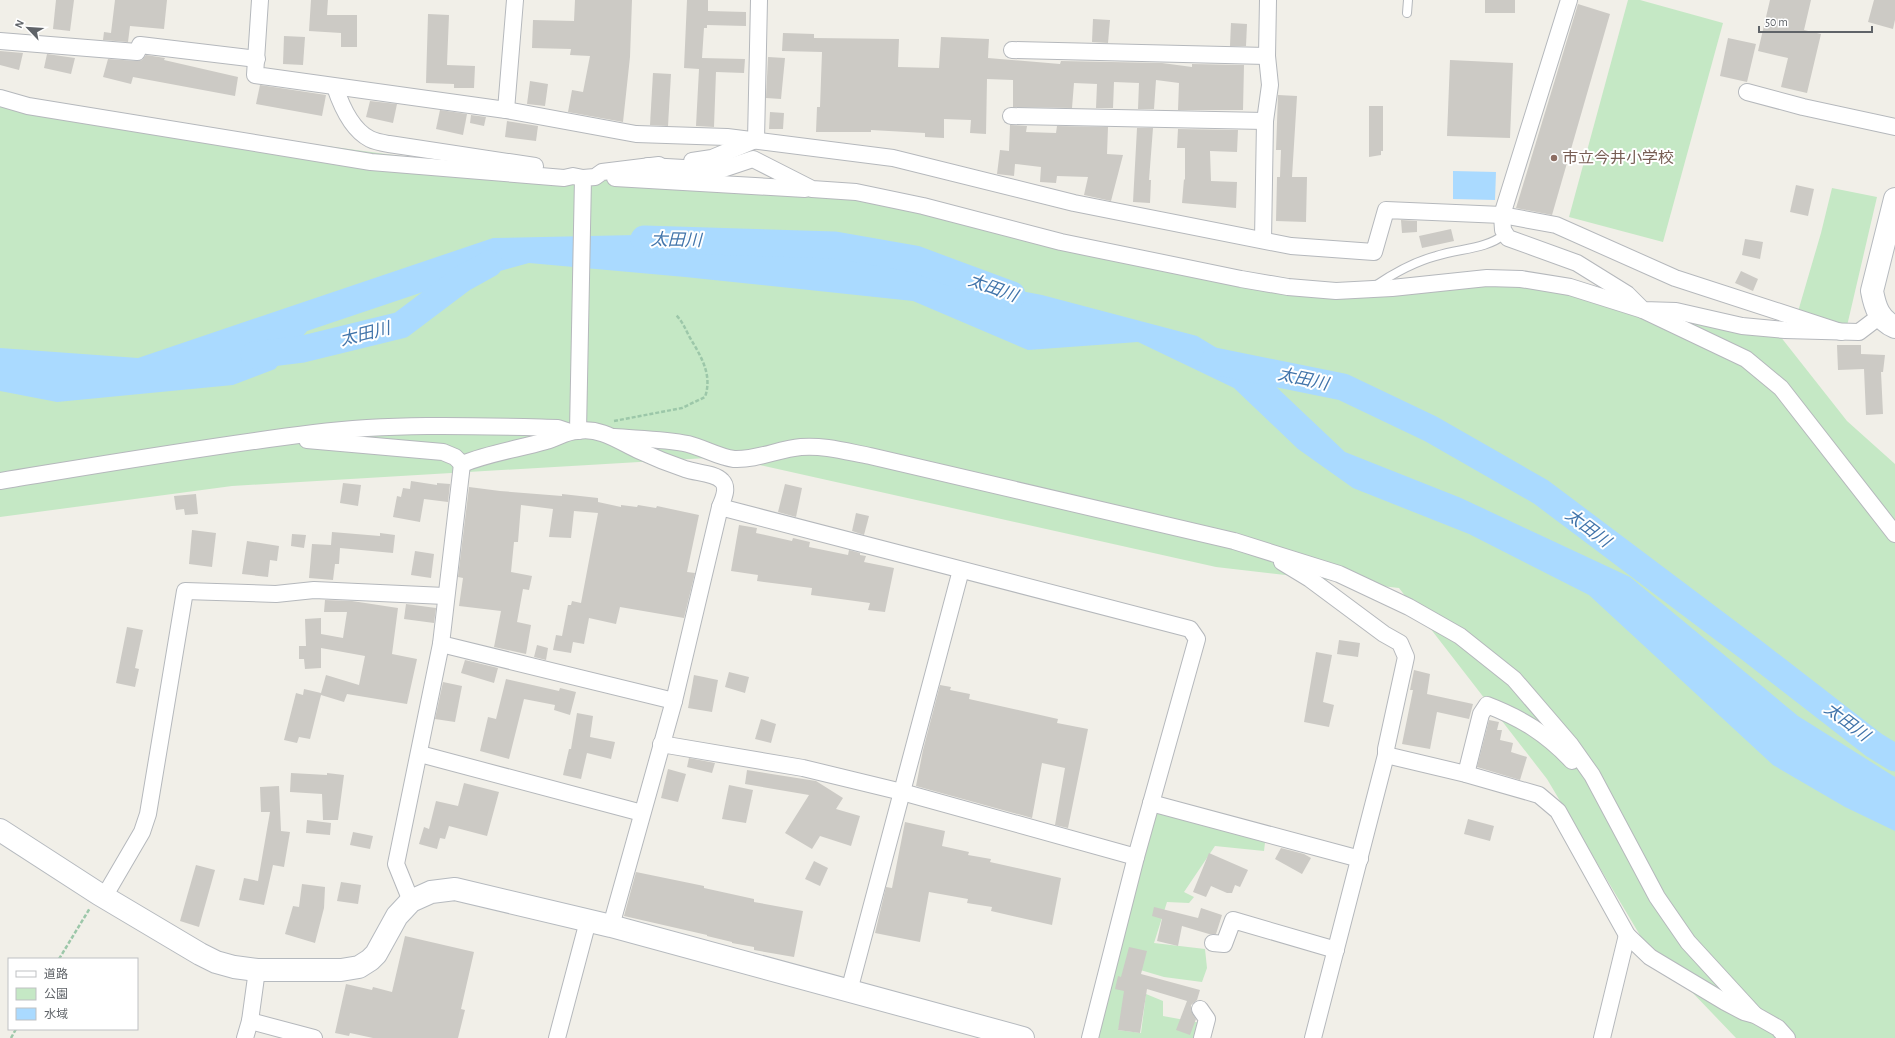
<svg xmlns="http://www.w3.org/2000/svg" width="1895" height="1038" font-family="'Alegreya Sans','Noto Sans JP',sans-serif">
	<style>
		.green { fill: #c5e8c5 }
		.water { fill: #aadaff }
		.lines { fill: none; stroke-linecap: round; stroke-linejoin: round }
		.river { stroke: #aadaff; stroke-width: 27 }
		.building { fill: #cccac5 }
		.lane-casing { stroke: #b5b8bc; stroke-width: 10 }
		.street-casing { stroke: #b5b8bc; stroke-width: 18 }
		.secondary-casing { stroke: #b6babf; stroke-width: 24 }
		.path { stroke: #9cc7a9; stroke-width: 2.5; stroke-dasharray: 4 2; stroke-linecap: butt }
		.lane { stroke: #fff; stroke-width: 8 }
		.street { stroke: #fff; stroke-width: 16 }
		.secondary { stroke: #fff; stroke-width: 22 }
		.education-dot { fill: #8d6e63; stroke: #fff; stroke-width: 1.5 }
		.labels { text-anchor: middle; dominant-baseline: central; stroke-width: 4; stroke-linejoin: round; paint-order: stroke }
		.education-label { font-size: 16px; fill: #785e54; stroke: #fff; text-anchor: start }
		.water-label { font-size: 17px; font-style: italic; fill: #4174aa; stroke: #fff }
	</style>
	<rect width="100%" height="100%" fill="#f1efe8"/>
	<g class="green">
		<path d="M 1628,0 L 1640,0 L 1723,23 L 1663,242 L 1569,217 Z"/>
		<path d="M 0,98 L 28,106 L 564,178 L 856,192 L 1197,270 L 1350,290 L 1521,279 L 1780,336 L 1847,421 L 1895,464 L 1895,1038 L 1736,1038 L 1644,942 L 1547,779 L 1399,588 L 1216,567 L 724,457 L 232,486 L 0,517 Z"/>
		<path d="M 1832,188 L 1877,197 L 1847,326 L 1797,315 L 1821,233 Z"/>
		<path d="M 1157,810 L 1266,834 L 1264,851 L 1215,846 L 1184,892 L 1194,897 L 1189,903 L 1167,902 L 1154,943 L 1205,949 L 1207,968 L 1202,982 L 1164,977 L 1137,969 L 1118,1030 L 1141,1033 L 1146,994 L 1163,1001 L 1163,1016 L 1201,1023 L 1198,1038 L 1097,1038 Z"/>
	</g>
	<g class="water">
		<path d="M 1453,171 L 1496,172 L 1495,200 L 1453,199 Z"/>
		<path d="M 636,235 L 843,257 L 1042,295 L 1197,336 L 1268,379 L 1345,452 L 1461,498 L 1630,577 L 1798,716 L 1895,777 L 1895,831 L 1845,807 L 1773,765 L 1589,595 L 1469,534 L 1353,488 L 1298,449 L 1234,388 L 1138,342 L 1028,350 L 913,301 L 685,277 L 529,263 L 420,293 L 307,331 L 275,369 L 233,385 L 57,402 L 0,391 L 0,348 L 138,358 L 493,238 Z"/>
	</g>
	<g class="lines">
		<g class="river">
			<path d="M 644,239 L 835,245 L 915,259 L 1012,295"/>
			<path d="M 254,355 L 303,349 L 401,325 L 462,279 L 489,264"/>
			<path d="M 1214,361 L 1343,387 L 1431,429 L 1541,492 L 1750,649 L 1874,745 L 1895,758"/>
		</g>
	</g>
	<g class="building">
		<path d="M 56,0 L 74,0 L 70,31 L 53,29 Z"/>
		<path d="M 115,0 L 167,0 L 164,29 L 130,26 L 128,42 L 103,40 L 104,32 L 111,33 Z"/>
		<path d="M 311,0 L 328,0 L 327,15 L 357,15 L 357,47 L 341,47 L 341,33 L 309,31 Z"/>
		<path d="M 575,0 L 632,0 L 630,57 L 623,122 L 568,112 L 572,90 L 583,92 L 590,56 L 570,55 L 571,49 L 532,48 L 533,20 L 574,21 Z"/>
		<path d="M 687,0 L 708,0 L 708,11 L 746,12 L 746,26 L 707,25 L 707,28 L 704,28 L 702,58 L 745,59 L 744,73 L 716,72 L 714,127 L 696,126 L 699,69 L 684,68 Z"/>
		<rect x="1485" y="0" width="30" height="13"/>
		<path d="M 1770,0 L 1811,0 L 1804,30 L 1821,34 L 1807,93 L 1781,87 L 1788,58 L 1758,51 Z"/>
		<path d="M 1874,0 L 1895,0 L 1895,20 L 1893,29 L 1868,22 Z"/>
		<path d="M 1578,4 L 1610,14 L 1552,215 L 1516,208 Z"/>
		<path d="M 428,14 L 449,15 L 447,65 L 475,66 L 474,88 L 454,88 L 454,84 L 426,83 Z"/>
		<path d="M 1093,19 L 1110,20 L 1108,43 L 1092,42 Z"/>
		<path d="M 1231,23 L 1247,24 L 1246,46 L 1230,46 Z"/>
		<path d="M 783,33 L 814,34 L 814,38 L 899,39 L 898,67 L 939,68 L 941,37 L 989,39 L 988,58 L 1060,64 L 1061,61 L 1162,63 L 1192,67 L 1192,64 L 1244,65 L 1243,110 L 1178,110 L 1179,83 L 1156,80 L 1154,109 L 1138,109 L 1139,83 L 1114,82 L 1113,108 L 1096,108 L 1097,84 L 1074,83 L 1072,108 L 1013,107 L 1013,80 L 987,79 L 986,134 L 970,133 L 971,120 L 944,119 L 944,138 L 925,137 L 925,133 L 871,130 L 871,132 L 816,132 L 817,107 L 820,107 L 822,52 L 782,51 Z"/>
		<path d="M 284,36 L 305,37 L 303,65 L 283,64 Z"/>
		<path d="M 1728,38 L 1756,44 L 1747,82 L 1720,76 Z"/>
		<path d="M 0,51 L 23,53 L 19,70 L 0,65 Z"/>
		<path d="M 47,54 L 75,58 L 71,74 L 44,68 Z"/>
		<path d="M 146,55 L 165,58 L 164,60 L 238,77 L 235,96 L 133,77 L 131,84 L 103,77 L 108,59 L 137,61 L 142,60 Z"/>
		<path d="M 768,57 L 785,58 L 781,99 L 766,98 Z"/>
		<path d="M 1450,60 L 1513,63 L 1510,138 L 1447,136 Z"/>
		<path d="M 653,73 L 671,74 L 668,126 L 650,125 Z"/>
		<path d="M 530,81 L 548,84 L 545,106 L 527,104 Z"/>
		<path d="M 260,85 L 326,95 L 322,116 L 256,104 Z"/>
		<path d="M 1278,95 L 1297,96 L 1292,177 L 1307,177 L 1306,222 L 1276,221 L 1277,177 L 1280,177 L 1281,150 L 1276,150 Z"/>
		<path d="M 370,101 L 397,104 L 393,123 L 366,117 Z"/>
		<path d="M 1369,106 L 1383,106 L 1383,151 L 1381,151 L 1381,155 L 1369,157 Z"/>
		<path d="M 440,110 L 467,114 L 463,135 L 436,129 Z"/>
		<path d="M 770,112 L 784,113 L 783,129 L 769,129 Z"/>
		<path d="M 471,115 L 486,117 L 484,126 L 470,123 Z"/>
		<path d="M 507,121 L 538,126 L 536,141 L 505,137 Z"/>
		<path d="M 1010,125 L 1027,126 L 1026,132 L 1056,133 L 1057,126 L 1108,127 L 1107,154 L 1123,155 L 1111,201 L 1084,195 L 1088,177 L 1057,176 L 1056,183 L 1040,182 L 1041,167 L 1015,164 L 1014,176 L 997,174 L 1000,150 L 1009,151 Z"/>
		<path d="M 1137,128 L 1153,128 L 1149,180 L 1151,180 L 1150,203 L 1133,202 Z"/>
		<path d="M 1178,129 L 1238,130 L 1237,152 L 1210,151 L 1211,181 L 1237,182 L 1236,208 L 1182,203 L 1184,179 L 1185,180 L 1185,148 L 1177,148 Z"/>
		<path d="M 1796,185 L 1814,189 L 1808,216 L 1790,212 Z"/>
		<path d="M 1401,220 L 1417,221 L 1417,232 L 1402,233 Z"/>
		<path d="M 1451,229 L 1454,241 L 1422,248 L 1419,236 Z"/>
		<path d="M 1745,239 L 1763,242 L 1760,259 L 1742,255 Z"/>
		<path d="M 1741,271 L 1758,279 L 1753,291 L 1735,283 Z"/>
		<path d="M 1837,345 L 1861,345 L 1861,354 L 1885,355 L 1883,372 L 1881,372 L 1883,414 L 1866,415 L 1864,369 L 1838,370 Z"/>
		<path d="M 411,481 L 437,485 L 437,483 L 450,484 L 448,502 L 424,499 L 420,522 L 393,517 L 397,496 L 401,497 L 403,488 L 410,489 Z"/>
		<path d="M 343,483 L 361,485 L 358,506 L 340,503 Z"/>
		<path d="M 785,484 L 802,488 L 796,517 L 778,512 Z"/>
		<path d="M 469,487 L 500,491 L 562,496 L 562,494 L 598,498 L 598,502 L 621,507 L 621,505 L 637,507 L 638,505 L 656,508 L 657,506 L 699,515 L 687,572 L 695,573 L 684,618 L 620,607 L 616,624 L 589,618 L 584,644 L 573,642 L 571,653 L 553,650 L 556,635 L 562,636 L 568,605 L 571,605 L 572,601 L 581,603 L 598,513 L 574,511 L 571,538 L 549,537 L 553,509 L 521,505 L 518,542 L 514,542 L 511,572 L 532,576 L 529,590 L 523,589 L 517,622 L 531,625 L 526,654 L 494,647 L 501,611 L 459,606 L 463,578 L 458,577 Z"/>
		<path d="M 196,494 L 198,514 L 185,515 L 184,509 L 176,510 L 174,496 Z"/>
		<path d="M 856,513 L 869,516 L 864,535 L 852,531 Z"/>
		<path d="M 739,525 L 757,528 L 756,533 L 792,541 L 793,538 L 810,542 L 809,547 L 848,555 L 849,550 L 860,553 L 860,555 L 866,556 L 864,562 L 894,568 L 885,612 L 868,610 L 870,603 L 811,595 L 812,588 L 757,581 L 758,575 L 731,571 Z"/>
		<path d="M 192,530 L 216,533 L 212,567 L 189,564 Z"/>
		<path d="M 332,532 L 380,536 L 380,533 L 395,535 L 393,553 L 340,548 L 339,564 L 335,564 L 333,580 L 309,578 L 312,544 L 331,545 Z"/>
		<path d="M 292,534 L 306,535 L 304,548 L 291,546 Z"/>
		<path d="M 247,541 L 279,546 L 277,561 L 270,560 L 268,577 L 242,574 Z"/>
		<path d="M 415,551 L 434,554 L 431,578 L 411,575 Z"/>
		<path d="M 325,600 L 352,601 L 398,608 L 392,654 L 417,659 L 407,704 L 347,694 L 344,702 L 321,695 L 310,739 L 299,737 L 297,743 L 284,740 L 296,693 L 303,695 L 304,689 L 321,693 L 326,675 L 359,685 L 365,656 L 321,648 L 321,668 L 305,669 L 304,659 L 299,659 L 299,646 L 306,646 L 305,619 L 321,618 L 321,634 L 343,638 L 347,612 L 324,612 Z"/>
		<path d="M 406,604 L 436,608 L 434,623 L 404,619 Z"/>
		<path d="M 127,627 L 143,630 L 135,668 L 139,669 L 135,687 L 116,683 Z"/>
		<path d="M 1339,640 L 1360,643 L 1358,657 L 1337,654 Z"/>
		<path d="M 537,645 L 548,648 L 546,660 L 534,657 Z"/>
		<path d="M 1316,652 L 1332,655 L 1323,702 L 1334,705 L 1329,727 L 1304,722 Z"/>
		<path d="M 465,660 L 498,668 L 494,683 L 461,673 Z"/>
		<path d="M 1414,670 L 1430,674 L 1427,694 L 1473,704 L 1469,719 L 1437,712 L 1430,749 L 1402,744 L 1413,690 L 1410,690 Z"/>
		<path d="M 729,672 L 749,677 L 745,693 L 725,687 Z"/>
		<path d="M 694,675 L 718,680 L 712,712 L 688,708 Z"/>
		<path d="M 506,679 L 559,691 L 560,688 L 576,692 L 570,715 L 554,710 L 555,705 L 524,699 L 509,759 L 480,751 L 488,717 L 496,719 Z"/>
		<path d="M 443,682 L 462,686 L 455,722 L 435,719 Z"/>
		<path d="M 940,685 L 951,687 L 950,690 L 970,694 L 969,699 L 1058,719 L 1057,723 L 1088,729 L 1068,828 L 1055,825 L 1065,768 L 1042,763 L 1032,818 L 916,786 L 923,750 Z"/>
		<path d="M 577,713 L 593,716 L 590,737 L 615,742 L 611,759 L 587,753 L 581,779 L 563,775 L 569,749 L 571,749 Z"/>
		<path d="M 761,719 L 776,724 L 771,743 L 755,739 Z"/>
		<path d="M 1489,720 L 1499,722 L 1497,730 L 1502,730 L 1500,740 L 1513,743 L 1511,752 L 1527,757 L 1520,780 L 1477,767 Z"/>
		<path d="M 689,758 L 715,763 L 712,773 L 687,767 Z"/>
		<path d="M 668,769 L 686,774 L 678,802 L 661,798 Z"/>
		<path d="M 747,770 L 816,781 L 843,798 L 836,809 L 860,816 L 851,846 L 820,836 L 812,849 L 785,833 L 809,795 L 745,784 Z"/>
		<path d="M 291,773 L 327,775 L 327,773 L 344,775 L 338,820 L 323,820 L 322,794 L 290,792 Z"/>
		<path d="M 464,783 L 499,792 L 487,836 L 449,826 L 445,839 L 440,838 L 437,849 L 419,844 L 424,827 L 429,829 L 436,801 L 458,806 Z"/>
		<path d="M 729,785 L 753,790 L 746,823 L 722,819 Z"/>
		<path d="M 279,786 L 281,831 L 290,832 L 284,867 L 273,865 L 264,905 L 239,900 L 244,878 L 258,881 L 270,812 L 261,812 L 260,787 Z"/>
		<path d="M 1468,819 L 1494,826 L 1490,841 L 1464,834 Z"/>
		<path d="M 307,820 L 331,823 L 330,835 L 306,833 Z"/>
		<path d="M 905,822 L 945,831 L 942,846 L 969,852 L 968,855 L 991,859 L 990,862 L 1061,878 L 1052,925 L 991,911 L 992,907 L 967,903 L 968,899 L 929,892 L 920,942 L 875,933 L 886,887 L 892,888 Z"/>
		<path d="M 353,832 L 373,836 L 370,849 L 350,845 Z"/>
		<path d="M 1281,848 L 1304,854 L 1311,858 L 1302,874 L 1275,859 Z"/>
		<path d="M 1209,853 L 1248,870 L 1240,887 L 1235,885 L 1232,893 L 1227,893 L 1211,886 L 1206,897 L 1193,892 Z"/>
		<path d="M 814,861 L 828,868 L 820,886 L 805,879 Z"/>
		<path d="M 196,865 L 215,870 L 199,927 L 180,921 Z"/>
		<path d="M 636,872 L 704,886 L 704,888 L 754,899 L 754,902 L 803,911 L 794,957 L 754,950 L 754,947 L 732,943 L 732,942 L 707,936 L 707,935 L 624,916 Z"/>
		<path d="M 341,882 L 361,885 L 358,904 L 337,901 Z"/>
		<path d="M 302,884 L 325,887 L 324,908 L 315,943 L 285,934 L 293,906 L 299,907 Z"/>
		<path d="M 1154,907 L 1198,918 L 1201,908 L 1222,915 L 1216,934 L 1209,934 L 1182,926 L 1178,946 L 1157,941 L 1162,919 L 1152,916 Z"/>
		<path d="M 405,936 L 474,952 L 461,1009 L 465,1010 L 458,1038 L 373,1038 L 350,1033 L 349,1036 L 335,1033 L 346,984 L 372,990 L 373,987 L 392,992 Z"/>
		<path d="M 1129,947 L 1147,951 L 1141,974 L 1200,990 L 1197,1000 L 1191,1005 L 1191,1010 L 1196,1019 L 1190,1035 L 1176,1030 L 1187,1001 L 1147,989 L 1140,1033 L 1118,1030 L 1124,991 L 1115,989 L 1118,976 L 1121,977 Z"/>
	</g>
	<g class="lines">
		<g class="lane-casing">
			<g id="lane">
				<path d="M 1407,13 L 1408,0"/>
				<path d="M 1375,286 C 1394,273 1414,262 1436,256 C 1460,248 1485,250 1505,234"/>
			</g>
		</g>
		<g class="street-casing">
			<g id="street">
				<path d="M 260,0 L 255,75 L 506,110 L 636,134 L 727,137 L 893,158 L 1074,203 L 1291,246 L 1374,252 L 1386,210 L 1502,215 L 1556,225 L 1675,278 L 1841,332"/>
				<path d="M 1569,0 L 1502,215 L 1503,230 L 1508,238 L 1577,263 L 1627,294 L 1643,310 L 1676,311 L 1742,326 L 1785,330 L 1859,332 L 1880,316"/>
				<path d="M 0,41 L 137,52 L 140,45 L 257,59"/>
				<path d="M 1012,50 L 1267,56"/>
				<path d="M 335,87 C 341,105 352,130 370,139 C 376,142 383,143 389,144 L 535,166"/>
				<path d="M 1747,92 L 1803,107 L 1895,127"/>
				<path d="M 0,98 L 28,106 L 371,162 L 564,178 L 573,176 L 583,178"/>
				<path d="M 506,110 L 515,0"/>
				<path d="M 1011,116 L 1265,121"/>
				<path d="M 756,140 L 759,0"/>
				<path d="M 692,161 L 712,158 L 755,140"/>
				<path d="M 648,166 L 720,170 L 753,159 L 812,189 L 856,192 L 923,206 L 1061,242 L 1241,279 L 1288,287 L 1336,291 L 1392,288 L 1487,278 L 1521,279 L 1570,287 L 1643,310 L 1746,359 L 1781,388 L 1895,534"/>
				<path d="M 615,178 L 805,189"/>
				<path d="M 1263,240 L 1265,121 L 1270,85 L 1267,56 L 1268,0"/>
				<path d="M 578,431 C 601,427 620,442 640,451 C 655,458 670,464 685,469 C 696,473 715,473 722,481 C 729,488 723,499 720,507 L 674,701 L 611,926"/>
				<path d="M 614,437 C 639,439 664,439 688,444 C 704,448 718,457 734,459 C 758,460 778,449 801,447 C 824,445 848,452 870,456 L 1234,541 L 1339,574 L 1409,607 L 1460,636 L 1514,679 L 1570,744 L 1592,775 L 1657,897 L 1688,942 L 1755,1015"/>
				<path d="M 307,440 L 443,452 L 455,457 L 462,464"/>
				<path d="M 462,464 C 489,453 518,449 546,441 C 558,438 566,431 578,431 L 583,178 L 595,177 L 602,172 L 659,165"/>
				<path d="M 0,481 C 104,464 209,446 314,433 C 394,423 477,426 558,428 L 567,431"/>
				<path d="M 720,507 L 1190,629 L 1197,639 L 1136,857 L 1090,1038"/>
				<path d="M 1282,562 L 1310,579 L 1384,634 L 1400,643 L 1406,657 L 1386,749 L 1386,755 L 1313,1038"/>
				<path d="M 441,644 L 674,701"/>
				<path d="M 661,744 L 803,768 L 902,792 L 1136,857"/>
				<path d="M 420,754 L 642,813"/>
				<path d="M 1386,755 L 1466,774 L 1539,795 L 1558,811 L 1627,935 L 1650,957 L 1725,1002 L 1744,1012 L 1755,1015 L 1778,1028 L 1787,1038"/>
				<path d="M 1466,774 L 1481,714 L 1487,705 C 1521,718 1547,734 1572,761"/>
				<path d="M 1151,803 L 1360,859"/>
				<path d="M 104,897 L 142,832 L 148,814 L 185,591 L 276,594 L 314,590 L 445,596"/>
				<path d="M 411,901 L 396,864 L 441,644 L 462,464"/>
				<path d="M 1213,943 L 1224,944 L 1233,920 L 1336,950"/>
				<path d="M 849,991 L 961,570"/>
				<path d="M 1200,1009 L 1207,1019 L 1202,1038"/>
				<path d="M 250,1021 L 314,1038"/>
				<path d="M 245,1038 L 250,1021 L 257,970"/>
				<path d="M 557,1038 L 588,921"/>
				<path d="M 1602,1038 L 1627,935"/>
			</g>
		</g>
		<g class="secondary-casing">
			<g id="secondary">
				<path d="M 1895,199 L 1872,291 C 1875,307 1879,320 1895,327"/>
				<path d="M 0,830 L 99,894 L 200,954 L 216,962 L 234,967 L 257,970 L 341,970 L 359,967 L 370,960 L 376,954 L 397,916 L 411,901 L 431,892 L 455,889 L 611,926 L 1023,1038"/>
			</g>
		</g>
		<g class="path">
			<path d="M 614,421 L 682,408 L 705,397 C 713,374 700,355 689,336 C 685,328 682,321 676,315"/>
			<path d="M 59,959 L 90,908"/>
			<path d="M 11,1038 L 16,1029"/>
		</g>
		<use href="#lane" class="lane"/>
		<use href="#street" class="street"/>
		<use href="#secondary" class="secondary"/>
	</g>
	<circle class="education-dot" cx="1554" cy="158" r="4"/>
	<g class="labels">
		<g class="education-label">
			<text x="1562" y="158">市立今井小学校</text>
		</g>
		<g class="water-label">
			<text transform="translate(676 240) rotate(1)">太田川</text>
			<text transform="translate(993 288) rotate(20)">太田川</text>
			<text transform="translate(365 334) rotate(-14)">太田川</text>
			<text transform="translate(1303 379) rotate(12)">太田川</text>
			<text transform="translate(1588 528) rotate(37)">太田川</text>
			<text transform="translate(1847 722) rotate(37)">太田川</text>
		</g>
	</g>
	<rect x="8" y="958" width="130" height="72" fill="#ffffff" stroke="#bfc1c3"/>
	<rect x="16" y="971" width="20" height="6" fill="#ffffff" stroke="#bfc1c3"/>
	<text x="44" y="978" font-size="12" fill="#5f6368">道路</text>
	<rect x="16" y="988" width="20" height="12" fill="#c5e8c5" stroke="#bfc1c3"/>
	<text x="44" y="998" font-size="12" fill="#5f6368">公園</text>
	<rect x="16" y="1008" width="20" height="12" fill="#aadaff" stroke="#bfc1c3"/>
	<text x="44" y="1018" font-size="12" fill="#5f6368">水域</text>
	<g transform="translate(28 28) rotate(295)" stroke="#ffffff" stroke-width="3" paint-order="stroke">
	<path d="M0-3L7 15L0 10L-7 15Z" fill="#5f6368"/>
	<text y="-6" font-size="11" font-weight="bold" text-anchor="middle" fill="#5f6368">N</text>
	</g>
	<path d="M1759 26v6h113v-6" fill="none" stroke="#5f6368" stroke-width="2"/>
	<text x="1765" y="26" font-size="12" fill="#5f6368" stroke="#ffffff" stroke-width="3" paint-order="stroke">50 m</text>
</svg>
